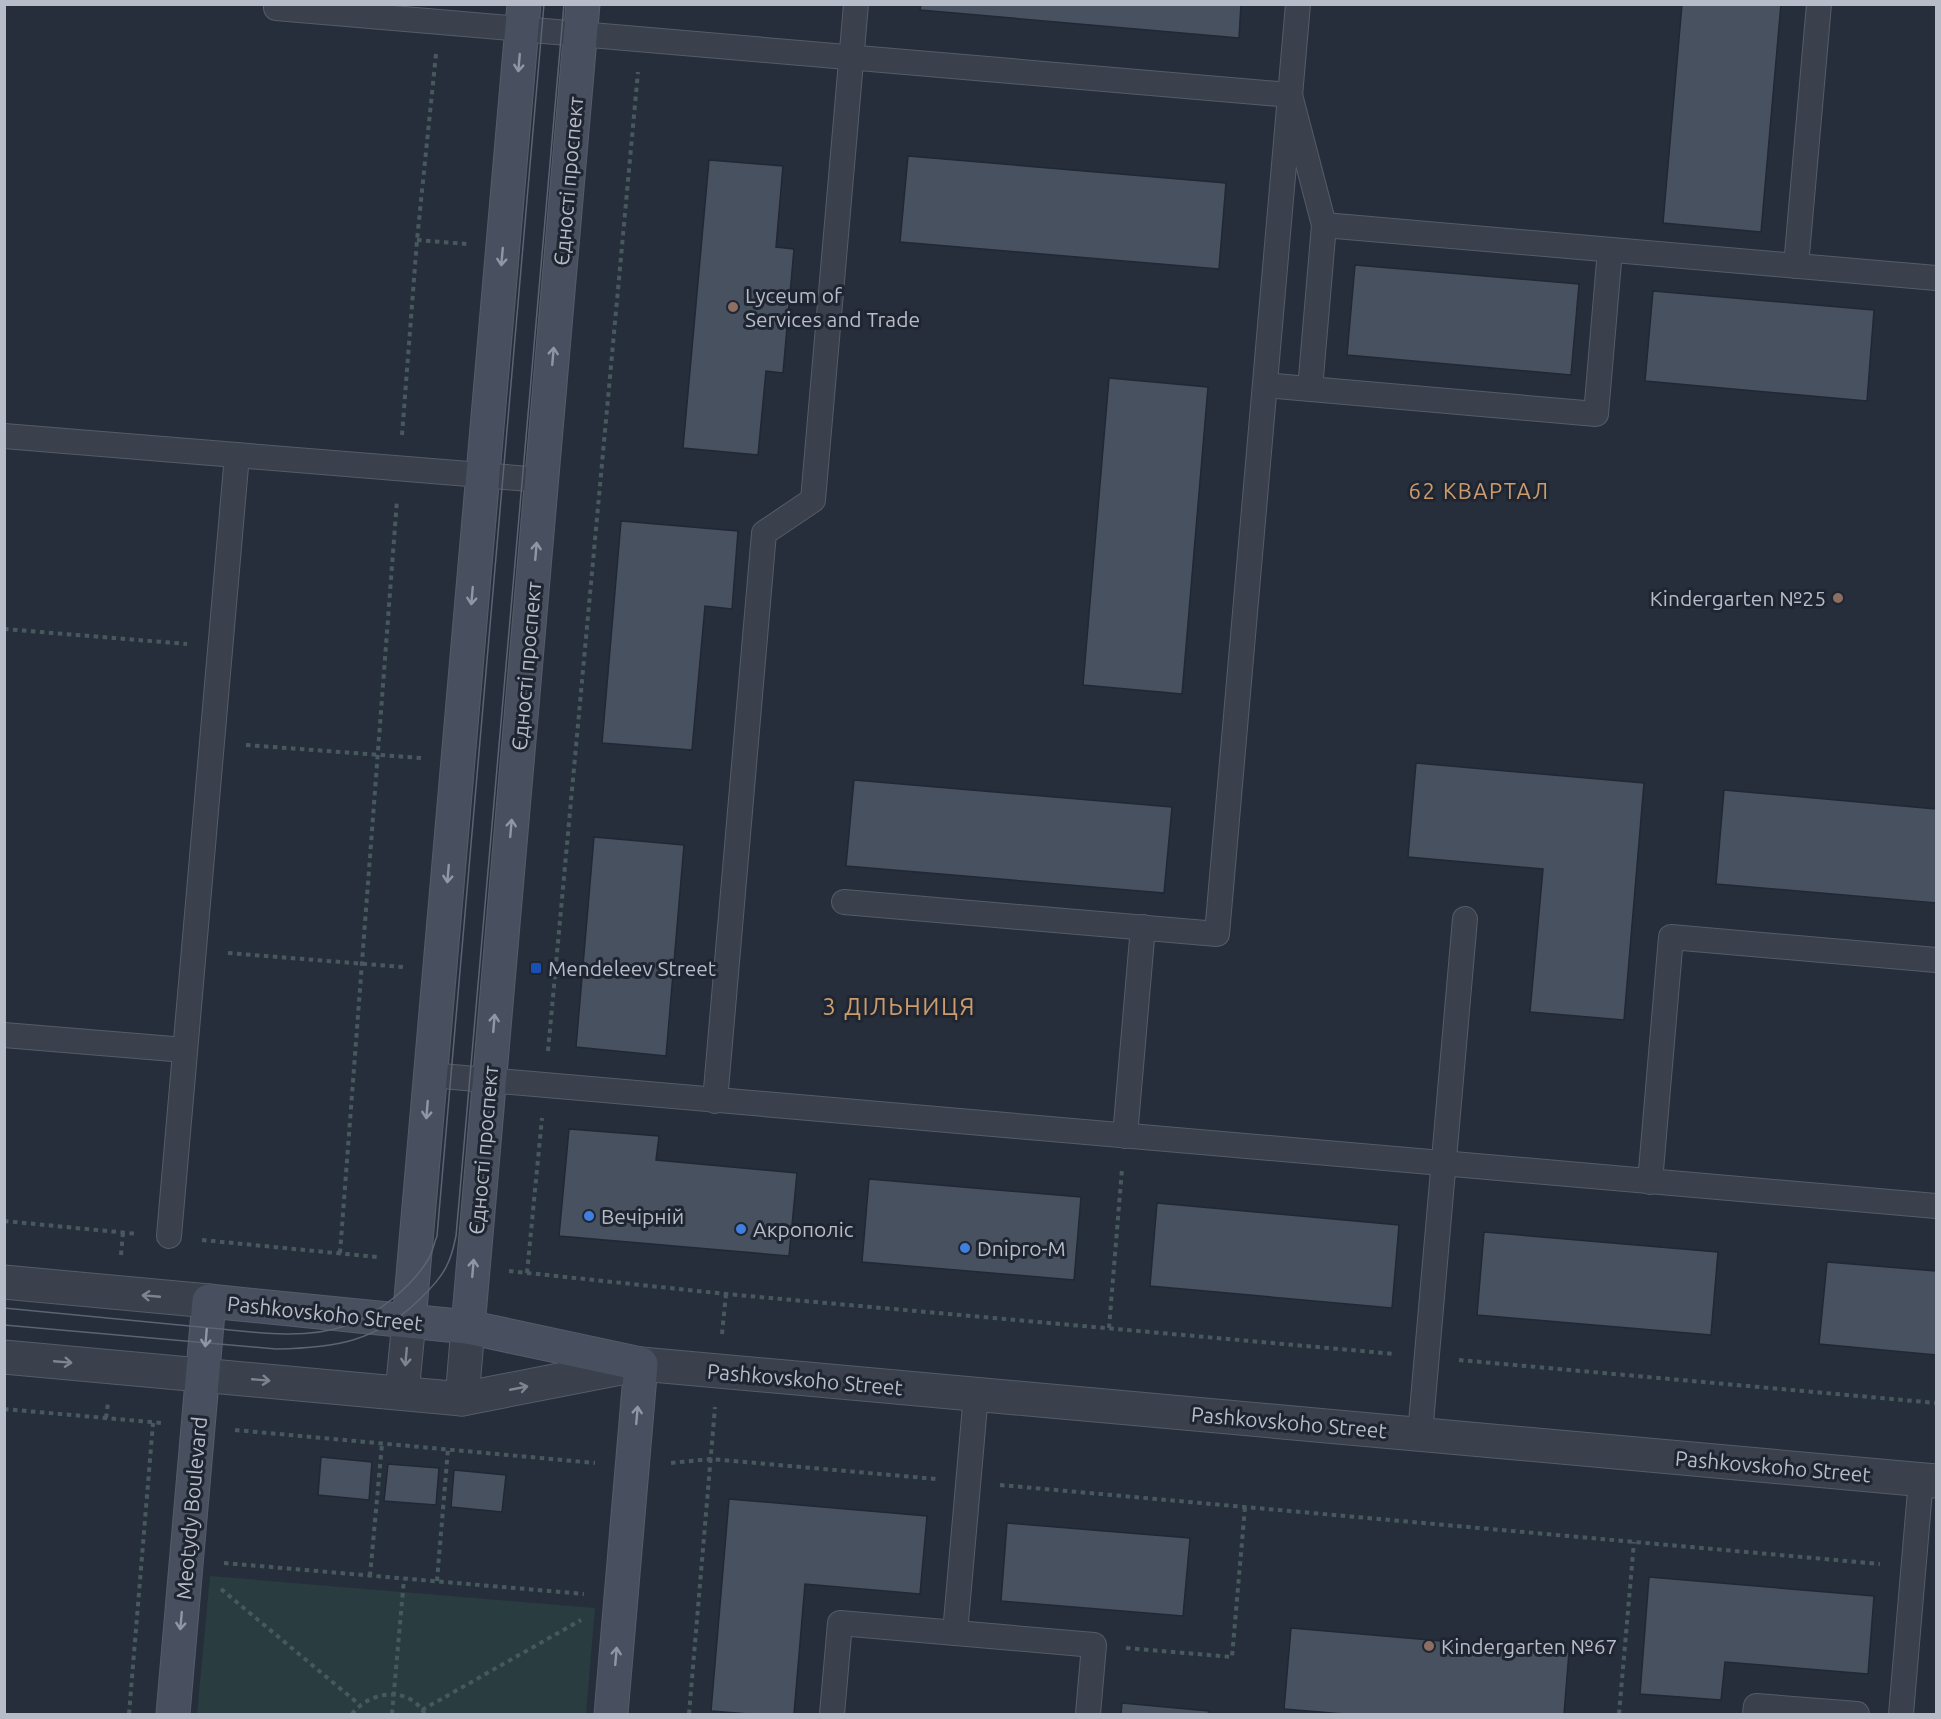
<svg xmlns="http://www.w3.org/2000/svg" width="1941" height="1719" font-family="Ubuntu,sans-serif">
	<style>
		.green { fill: #293c3f }
		.building { fill: #485160; stroke: #212834; stroke-width: 1.5 }
		.lines { fill: none; stroke-linecap: round; stroke-linejoin: round }
		.service-casing { stroke: #555c68; stroke-width: 26 }
		.tertiary-casing { stroke: #555c68; stroke-width: 35 }
		.secondary-casing { stroke: #555c68; stroke-width: 35 }
		.path { stroke: #48595d; stroke-width: 4; stroke-dasharray: 4.5 4.5; stroke-linecap: butt }
		.service { stroke: #3a414d; stroke-width: 24 }
		.tertiary { stroke: #3a414d; stroke-width: 33 }
		.secondary { stroke: #48505f; stroke-width: 33 }
		.tram { stroke: #5c6473; stroke-width: 1.5 }
		.oneway { stroke: #9096a3 }
		.oneway2 { stroke: #7e8591 }
		.education-dot { fill: #8d6e63; stroke: #1f2632; stroke-width: 2 }
		.transit-dot { fill: #1a4fb4; stroke: #1f2632; stroke-width: 2 }
		.shop-dot { fill: #3f7fe0; stroke: #1f2632; stroke-width: 2 }
		.labels { text-anchor: middle; dominant-baseline: central; stroke-width: 6; stroke-linejoin: round; paint-order: stroke }
		.street-label { font-size: 21px; fill: #b6bcc8; stroke: #1f2632 }
		.poi-label { font-size: 21px; fill: #b6bcc8; stroke: #1f2632; text-anchor: start }
		.neighbourhood-label { font-size: 22px; letter-spacing: 1.5px; fill: #cc9c6d; stroke: #1f2632 }
		.quarter-label { font-size: 24px; letter-spacing: 1.5px; fill: #cc9c6d; stroke: #1f2632 }
	</style>
	<rect width="100%" height="100%" fill="#262e3c"/>
	<path class="green" d="M 210,1576 L 595,1608 L 586,1714 L 197,1714 Z"/>
	<g class="building">
		<path d="M 921,4 L 1241,4 L 1239,38 L 920,10 Z"/>
		<path d="M 1682,4 L 1781,4 L 1761,232 L 1663,223 Z"/>
		<path d="M 908,156 L 1226,183 L 1219,269 L 900,242 Z"/>
		<path d="M 709,160 L 783,166 L 776,247 L 794,249 L 783,373 L 766,371 L 758,455 L 683,448 Z"/>
		<path d="M 1355,265 L 1579,284 L 1571,375 L 1347,355 Z"/>
		<path d="M 1653,291 L 1874,310 L 1867,401 L 1645,381 Z"/>
		<path d="M 1109,378 L 1208,387 L 1182,694 L 1083,685 Z"/>
		<path d="M 621,521 L 738,531 L 732,609 L 705,606 L 692,750 L 602,743 Z"/>
		<path d="M 1416,763 L 1644,783 L 1624,1020 L 1530,1012 L 1543,869 L 1408,857 Z"/>
		<path d="M 854,780 L 1172,807 L 1164,893 L 846,866 Z"/>
		<path d="M 1724,790 L 1936,809 L 1936,903 L 1716,884 Z"/>
		<path d="M 594,837 L 684,845 L 666,1056 L 576,1047 Z"/>
		<path d="M 569,1129 L 659,1136 L 656,1160 L 797,1173 L 789,1256 L 559,1236 Z"/>
		<path d="M 869,1179 L 1081,1197 L 1074,1280 L 862,1262 Z"/>
		<path d="M 1157,1203 L 1399,1225 L 1392,1308 L 1150,1286 Z"/>
		<path d="M 1484,1232 L 1718,1252 L 1711,1335 L 1477,1315 Z"/>
		<path d="M 1827,1262 L 1936,1271 L 1936,1355 L 1819,1344 Z"/>
		<path d="M 321,1457 L 372,1462 L 369,1500 L 318,1495 Z"/>
		<path d="M 388,1464 L 439,1468 L 436,1505 L 384,1501 Z"/>
		<path d="M 454,1470 L 506,1475 L 502,1512 L 451,1507 Z"/>
		<path d="M 729,1499 L 927,1516 L 920,1594 L 805,1584 L 794,1714 L 749,1714 L 711,1711 Z"/>
		<path d="M 1007,1523 L 1190,1538 L 1183,1616 L 1001,1601 Z"/>
		<path d="M 1649,1577 L 1874,1596 L 1868,1674 L 1725,1662 L 1721,1700 L 1640,1694 Z"/>
		<path d="M 1291,1628 L 1569,1652 L 1564,1714 L 1344,1714 L 1284,1709 Z"/>
		<path d="M 1122,1703 L 1209,1711 L 1208,1714 L 1121,1714 Z"/>
	</g>
	<g class="lines">
		<g class="service-casing">
			<g id="service">
				<path d="M 276,4 L 276,8 L 1290,95 L 1324,225 L 1310,389"/>
				<path d="M 1324,225 L 1936,278"/>
				<path d="M 1796,266 L 1819,4"/>
				<path d="M 1265,385 L 1596,414 L 1610,250"/>
				<path d="M 4,436 L 542,480"/>
				<path d="M 844,902 L 1217,934 L 1298,4"/>
				<path d="M 4,1035 L 185,1050"/>
				<path d="M 430,1075 L 1936,1206"/>
				<path d="M 715,1101 L 764,533 L 813,500 L 856,4"/>
				<path d="M 1125,1136 L 1143,927"/>
				<path d="M 1650,1182 L 1671,937 L 1936,960"/>
				<path d="M 169,1236 L 237,455"/>
				<path d="M 1420,1434 L 1465,919"/>
				<path d="M 955,1633 L 976,1394"/>
				<path d="M 832,1714 L 840,1623 L 1094,1645 L 1088,1714"/>
				<path d="M 1755,1714 L 1756,1706 L 1857,1714"/>
				<path d="M 1901,1714 L 1921,1479"/>
			</g>
		</g>
		<g class="tertiary-casing">
			<g id="tertiary">
				<path d="M 4,1282 L 209,1301"/>
				<path d="M 4,1357 L 462,1399 L 641,1364 L 1936,1481"/>
				<path d="M 402,1393 L 409,1321"/>
				<path d="M 462,1399 L 468,1327"/>
			</g>
		</g>
		<g class="secondary-casing">
			<g id="secondary">
				<path d="M 409,1321 L 524,4"/>
				<path d="M 468,1327 L 583,4"/>
				<path d="M 173,1714 L 209,1301 L 468,1327 L 641,1364 L 611,1714"/>
			</g>
		</g>
		<g class="path">
			<path d="M 417,240 L 467,244"/>
			<path d="M 402,435 L 417,240 L 436,54"/>
			<path d="M 4,629 L 187,644"/>
			<path d="M 246,745 L 421,758"/>
			<path d="M 228,953 L 403,967"/>
			<path d="M 548,1051 L 638,72"/>
			<path d="M 4,1221 L 138,1234"/>
			<path d="M 202,1240 L 377,1257"/>
			<path d="M 340,1253 L 397,500"/>
			<path d="M 121,1255 L 123,1232"/>
			<path d="M 509,1271 L 726,1294 L 1395,1354"/>
			<path d="M 527,1273 L 542,1118"/>
			<path d="M 1109,1328 L 1122,1169"/>
			<path d="M 722,1334 L 726,1294"/>
			<path d="M 1459,1360 L 1936,1403"/>
			<path d="M 4,1409 L 162,1423"/>
			<path d="M 106,1418 L 108,1403"/>
			<path d="M 235,1430 L 595,1463"/>
			<path d="M 671,1463 L 711,1459 L 936,1479"/>
			<path d="M 1000,1485 L 1880,1564"/>
			<path d="M 224,1563 L 584,1594"/>
			<path d="M 370,1576 L 382,1444"/>
			<path d="M 437,1581 L 448,1449"/>
			<path d="M 221,1589 L 360,1705"/>
			<path d="M 1126,1648 L 1232,1657 L 1245,1507"/>
			<path d="M 422,1710 L 581,1620"/>
			<path d="M 129,1714 L 153,1423"/>
			<path d="M 352,1714 C 370,1691 408,1685 425,1714"/>
			<path d="M 392,1714 L 404,1579"/>
			<path d="M 689,1714 L 715,1407"/>
			<path d="M 1619,1714 L 1634,1542"/>
		</g>
		<use href="#service" class="service"/>
		<use href="#tertiary" class="tertiary"/>
		<use href="#secondary" class="secondary"/>
		<g class="tram">
			<path d="M 4,1308 C 70,1314 135,1321 200,1327 C 245,1331 302,1341 345,1326 C 377,1315 412,1287 429,1258 C 433,1251 434,1243 437,1236 L 544,4"/>
			<path d="M 4,1325 L 276,1349 C 335,1348 376,1342 420,1299 C 431,1288 442,1277 448,1263 C 452,1255 454,1245 456,1236 L 564,4"/>
		</g>
	</g>
	<defs><path id="oneway-shaft" d="M-6 0H5M1.5-3L5.5 0L1.5 3" fill="none" stroke-width="1.6" stroke-linecap="round" stroke-linejoin="round" transform="scale(1.5)"/></defs>
	<g class="oneway">
		<use href="#oneway-shaft" transform="translate(519 63) rotate(95)"/>
		<use href="#oneway-shaft" transform="translate(502 257) rotate(95)"/>
		<use href="#oneway-shaft" transform="translate(553 356) rotate(-85)"/>
		<use href="#oneway-shaft" transform="translate(536 551) rotate(-85)"/>
		<use href="#oneway-shaft" transform="translate(472 596) rotate(95)"/>
		<use href="#oneway-shaft" transform="translate(511 828) rotate(-85)"/>
		<use href="#oneway-shaft" transform="translate(448 874) rotate(95)"/>
		<use href="#oneway-shaft" transform="translate(494 1023) rotate(-85)"/>
		<use href="#oneway-shaft" transform="translate(427 1110) rotate(95)"/>
		<use href="#oneway-shaft" transform="translate(473 1268) rotate(-85)"/>
		<use href="#oneway-shaft" transform="translate(206 1338) rotate(95)"/>
		<use href="#oneway-shaft" transform="translate(637 1415) rotate(-85)"/>
		<use href="#oneway-shaft" transform="translate(181 1621) rotate(95)"/>
		<use href="#oneway-shaft" transform="translate(616 1656) rotate(-85)"/>
	</g>
	<g class="oneway2">
		<use href="#oneway-shaft" transform="translate(151 1296) rotate(-175)"/>
		<use href="#oneway-shaft" transform="translate(406 1357) rotate(95)"/>
		<use href="#oneway-shaft" transform="translate(63 1362) rotate(5)"/>
		<use href="#oneway-shaft" transform="translate(261 1380) rotate(5)"/>
		<use href="#oneway-shaft" transform="translate(519 1388) rotate(-11)"/>
	</g>
	<g class="education-dot">
		<circle cx="733" cy="307" r="6"/>
		<circle cx="1838" cy="598" r="6"/>
		<circle cx="1429" cy="1646" r="6"/>
	</g>
	<rect class="transit-dot" x="530" y="962" width="12" height="12" rx="3"/>
	<g class="shop-dot">
		<circle cx="589" cy="1216" r="6"/>
		<circle cx="741" cy="1229" r="6"/>
		<circle cx="965" cy="1248" r="6"/>
	</g>
	<g class="labels">
		<g class="street-label">
			<text transform="translate(568 181) rotate(-85)">Єдності проспект</text>
			<text transform="translate(526 666) rotate(-85)">Єдності проспект</text>
			<text transform="translate(483 1150) rotate(-85)">Єдності проспект</text>
			<text transform="translate(325 1313) rotate(6)">Pashkovskoho Street</text>
			<text transform="translate(805 1379) rotate(5)">Pashkovskoho Street</text>
			<text transform="translate(1289 1422) rotate(5)">Pashkovskoho Street</text>
			<text transform="translate(1773 1466) rotate(5)">Pashkovskoho Street</text>
			<text transform="translate(191 1508) rotate(-85)">Meotydy Boulevard</text>
		</g>
		<g class="poi-label">
			<text x="745" y="295">Lyceum of<tspan x="745" dy="24">Services and Trade</tspan></text>
			<text x="1826" y="598" text-anchor="end">Kindergarten №25</text>
			<text x="548" y="968">Mendeleev Street</text>
			<text x="601" y="1216">Вечірній</text>
			<text x="753" y="1229">Акрополіс</text>
			<text x="977" y="1248">Dnipro-M</text>
			<text x="1441" y="1646">Kindergarten №67</text>
		</g>
		<g class="neighbourhood-label">
			<text x="1479" y="490">62 КВАРТАЛ</text>
		</g>
		<g class="quarter-label">
			<text x="899" y="1006">3 ДІЛЬНИЦЯ</text>
		</g>
	</g>
	<rect width="1941" height="1719" fill="none" stroke="#b6bcc8" stroke-width="12"/>
</svg>
